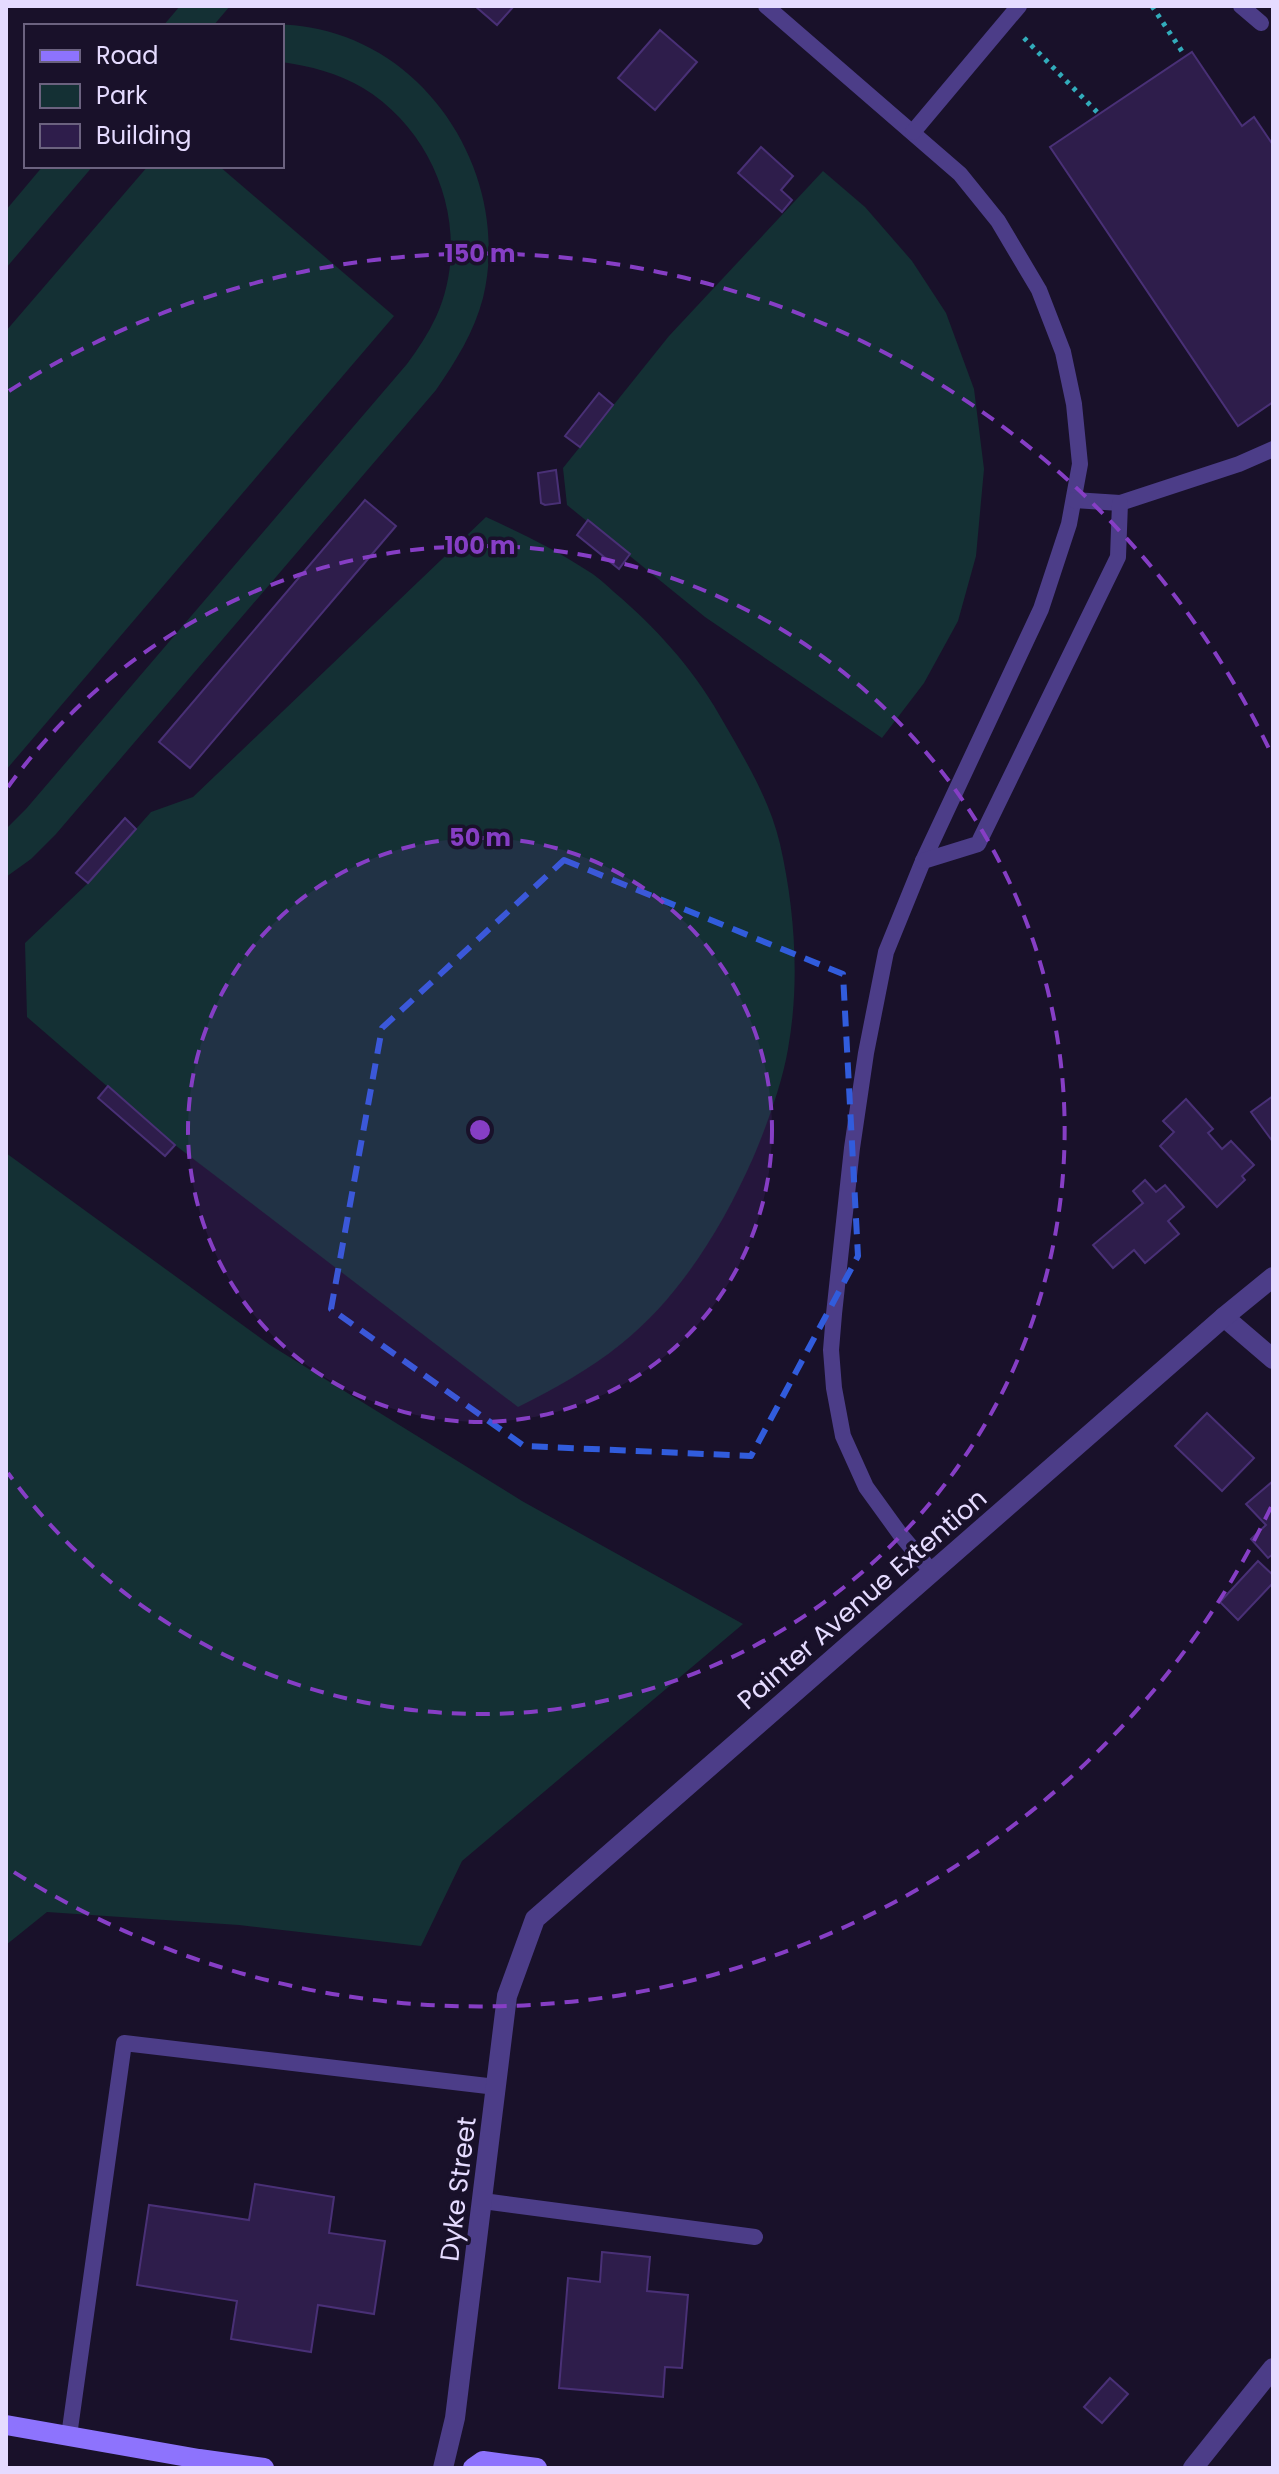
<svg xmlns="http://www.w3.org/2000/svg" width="1279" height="2474" font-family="Poppins,sans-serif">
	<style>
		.green { fill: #143034 }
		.building { fill: #2e1d4b; stroke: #493076; stroke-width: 2 }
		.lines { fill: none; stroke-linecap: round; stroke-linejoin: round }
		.path { stroke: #32acbb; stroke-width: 5; stroke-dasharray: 4 6; stroke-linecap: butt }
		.service { stroke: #4c3d88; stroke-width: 16 }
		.minor { stroke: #4c3d88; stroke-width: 20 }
		.tertiary { stroke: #4c3d88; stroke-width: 20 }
		.secondary { stroke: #8d73fd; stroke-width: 20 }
		.marked { fill: none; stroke: #315cdc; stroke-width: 6; stroke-dasharray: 16 10; stroke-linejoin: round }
		.ring { fill: none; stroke: #863ec5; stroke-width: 4; stroke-dasharray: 14 10 }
		.labels { text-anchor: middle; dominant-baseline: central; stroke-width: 7; stroke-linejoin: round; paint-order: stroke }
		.street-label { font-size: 26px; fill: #e5dbff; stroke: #19112a }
		.centre { fill: #863ec5; stroke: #19112a; stroke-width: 4 }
		.ring-label { font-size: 24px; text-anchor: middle; font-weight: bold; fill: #863ec5; stroke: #19112a; stroke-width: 7; stroke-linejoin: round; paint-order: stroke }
	</style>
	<rect width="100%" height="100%" fill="#19112a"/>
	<g class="green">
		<path d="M 180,6 L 230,6 L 213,26 L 163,26 Z"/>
		<path d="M 251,24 C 274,24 296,24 318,29 C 436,54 511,183 483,298 C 474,332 456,361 436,390 L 56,834 L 31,859 L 6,877 L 6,829 L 26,809 L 407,364 C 418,349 428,334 436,317 C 473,236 439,134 363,88 C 338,73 310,66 282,62 L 282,26 L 235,26 Z"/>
		<path d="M 43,166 L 93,166 L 6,268 L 6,210 Z"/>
		<path d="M 148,166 L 219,166 L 394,316 L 6,770 L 6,331 Z"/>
		<path d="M 823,171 L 865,207 L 912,261 L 946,313 L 974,389 L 984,469 L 976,556 L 958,621 L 924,683 L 882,738 L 705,617 L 567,505 L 563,468 L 669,336 Z"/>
		<path d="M 486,517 C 521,533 556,550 588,571 C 600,578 610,589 621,598 C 663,635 697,674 724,723 C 746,761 770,801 780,844 C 795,910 800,982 788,1049 C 782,1084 767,1125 753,1158 C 723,1226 680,1297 621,1344 C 589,1370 554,1389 518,1407 L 175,1145 L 27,1017 L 25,943 L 88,883 L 151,812 L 193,797 Z"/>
		<path d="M 6,1153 L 270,1345 L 522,1501 L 743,1624 L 462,1861 L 421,1946 L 239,1925 L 47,1912 L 6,1945 Z"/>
	</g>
	<g class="building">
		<path d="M 475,6 L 514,6 L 497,25 Z"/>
		<path d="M 660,30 L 697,62 L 655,110 L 618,78 Z"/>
		<path d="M 1192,52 L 1242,126 L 1254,117 L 1273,145 L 1273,402 L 1238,426 L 1050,147 Z"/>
		<path d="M 761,147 L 793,176 L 781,190 L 792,200 L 782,212 L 738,173 Z"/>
		<path d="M 599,393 L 613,405 L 580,447 L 565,436 Z"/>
		<path d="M 556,470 L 560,503 L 545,505 L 541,503 L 538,473 Z"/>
		<path d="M 365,500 L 396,526 L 190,768 L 159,742 Z"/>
		<path d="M 588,520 L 630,554 L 619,569 L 577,535 Z"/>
		<path d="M 125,818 L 136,829 L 88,883 L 76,873 Z"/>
		<path d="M 108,1086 L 175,1145 L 165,1156 L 98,1098 Z"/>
		<path d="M 1273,1096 L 1273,1142 L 1251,1112 Z"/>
		<path d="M 1186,1099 L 1213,1129 L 1208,1133 L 1222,1149 L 1231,1141 L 1254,1165 L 1242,1176 L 1245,1180 L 1217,1207 L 1160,1146 L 1174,1132 L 1163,1121 Z"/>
		<path d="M 1145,1180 L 1156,1192 L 1165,1185 L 1184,1207 L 1168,1221 L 1179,1234 L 1145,1263 L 1134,1250 L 1113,1268 L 1093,1245 L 1143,1203 L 1133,1191 Z"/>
		<path d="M 1207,1413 L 1254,1458 L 1222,1491 L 1175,1446 Z"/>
		<path d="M 1273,1481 L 1273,1554 L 1268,1558 L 1251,1539 L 1266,1525 L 1246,1504 Z"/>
		<path d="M 1258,1561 L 1273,1575 L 1273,1583 L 1238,1620 L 1220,1602 Z"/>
		<path d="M 255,2184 L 334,2197 L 329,2233 L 385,2241 L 374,2314 L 318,2305 L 311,2352 L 231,2339 L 237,2301 L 137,2285 L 149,2205 L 249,2220 Z"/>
		<path d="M 602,2252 L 650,2257 L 647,2291 L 688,2295 L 682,2368 L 665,2367 L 663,2397 L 559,2388 L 568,2278 L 600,2282 Z"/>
		<path d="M 1110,2378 L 1128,2394 L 1102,2423 L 1084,2407 Z"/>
	</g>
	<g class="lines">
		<g class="path">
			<path d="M 1152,6 L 1185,56"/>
			<path d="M 1024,38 L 1099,114"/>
		</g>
		<g class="service">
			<path d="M 766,6 L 960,174 L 998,221 L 1039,290 L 1063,352 L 1074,404 L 1080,464 L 1069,524 L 1041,609 L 923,861 L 886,952 L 866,1053 L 852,1148 L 834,1314 L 831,1350 L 834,1388 L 843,1436 L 866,1487 L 900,1534 L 932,1572"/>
			<path d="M 1241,6 L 1261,23"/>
			<path d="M 913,132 L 1019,6"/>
			<path d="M 1074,500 L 1120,503 L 1239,464 L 1273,449"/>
			<path d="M 923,861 L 978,844 L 1118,557 L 1120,503"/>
			<path d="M 483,2201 L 755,2237"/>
			<path d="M 69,2436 L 124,2043 L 496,2087"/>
		</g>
		<g class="minor">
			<path d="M 1224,1317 L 1273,1359"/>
			<path d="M 443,2468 L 455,2418 L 507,1996 L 535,1919 L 1224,1317 L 1273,1277"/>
		</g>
		<path class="tertiary" d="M 1193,2468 L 1273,2368"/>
		<g class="secondary">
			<path d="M 6,2425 L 199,2459 L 264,2468"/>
			<path d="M 473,2468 L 483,2461 L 537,2468"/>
		</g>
	</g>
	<path class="marked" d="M 564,860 L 843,974 L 858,1256 L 751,1456 L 524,1446 L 331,1309 L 382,1028 Z"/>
	<circle cx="480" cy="1130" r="292" fill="#863ec5" fill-opacity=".12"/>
	<g class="ring">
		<circle cx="480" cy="1130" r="292"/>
		<path d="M8 787A584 584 0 1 1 8 1473"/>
		<path d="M1271 1507A876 876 0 0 1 9 1869M9 391A876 876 0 0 1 1271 753"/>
	</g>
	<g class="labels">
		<g class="street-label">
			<text transform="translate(862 1599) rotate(-41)">Painter Avenue Extention</text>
			<text transform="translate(458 2189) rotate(-83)">Dyke Street</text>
		</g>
	</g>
	<circle cx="480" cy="1130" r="12" class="centre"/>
	<g class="ring-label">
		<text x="480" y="262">150 m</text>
		<text x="480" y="554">100 m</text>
		<text x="480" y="846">50 m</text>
	</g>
	<rect width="1279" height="2474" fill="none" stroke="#e5dbff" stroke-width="16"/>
	<rect x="24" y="24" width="260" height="144" fill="#19112a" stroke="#6b627f" stroke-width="2"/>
	<rect x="40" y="50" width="40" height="12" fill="#8d73fd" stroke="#6b627f" stroke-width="2"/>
	<text x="96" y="64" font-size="24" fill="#e5dbff">Road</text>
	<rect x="40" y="84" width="40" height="24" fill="#143034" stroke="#6b627f" stroke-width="2"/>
	<text x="96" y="104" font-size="24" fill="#e5dbff">Park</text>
	<rect x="40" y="124" width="40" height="24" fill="#2e1d4b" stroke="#6b627f" stroke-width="2"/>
	<text x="96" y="144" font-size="24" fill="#e5dbff">Building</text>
</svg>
